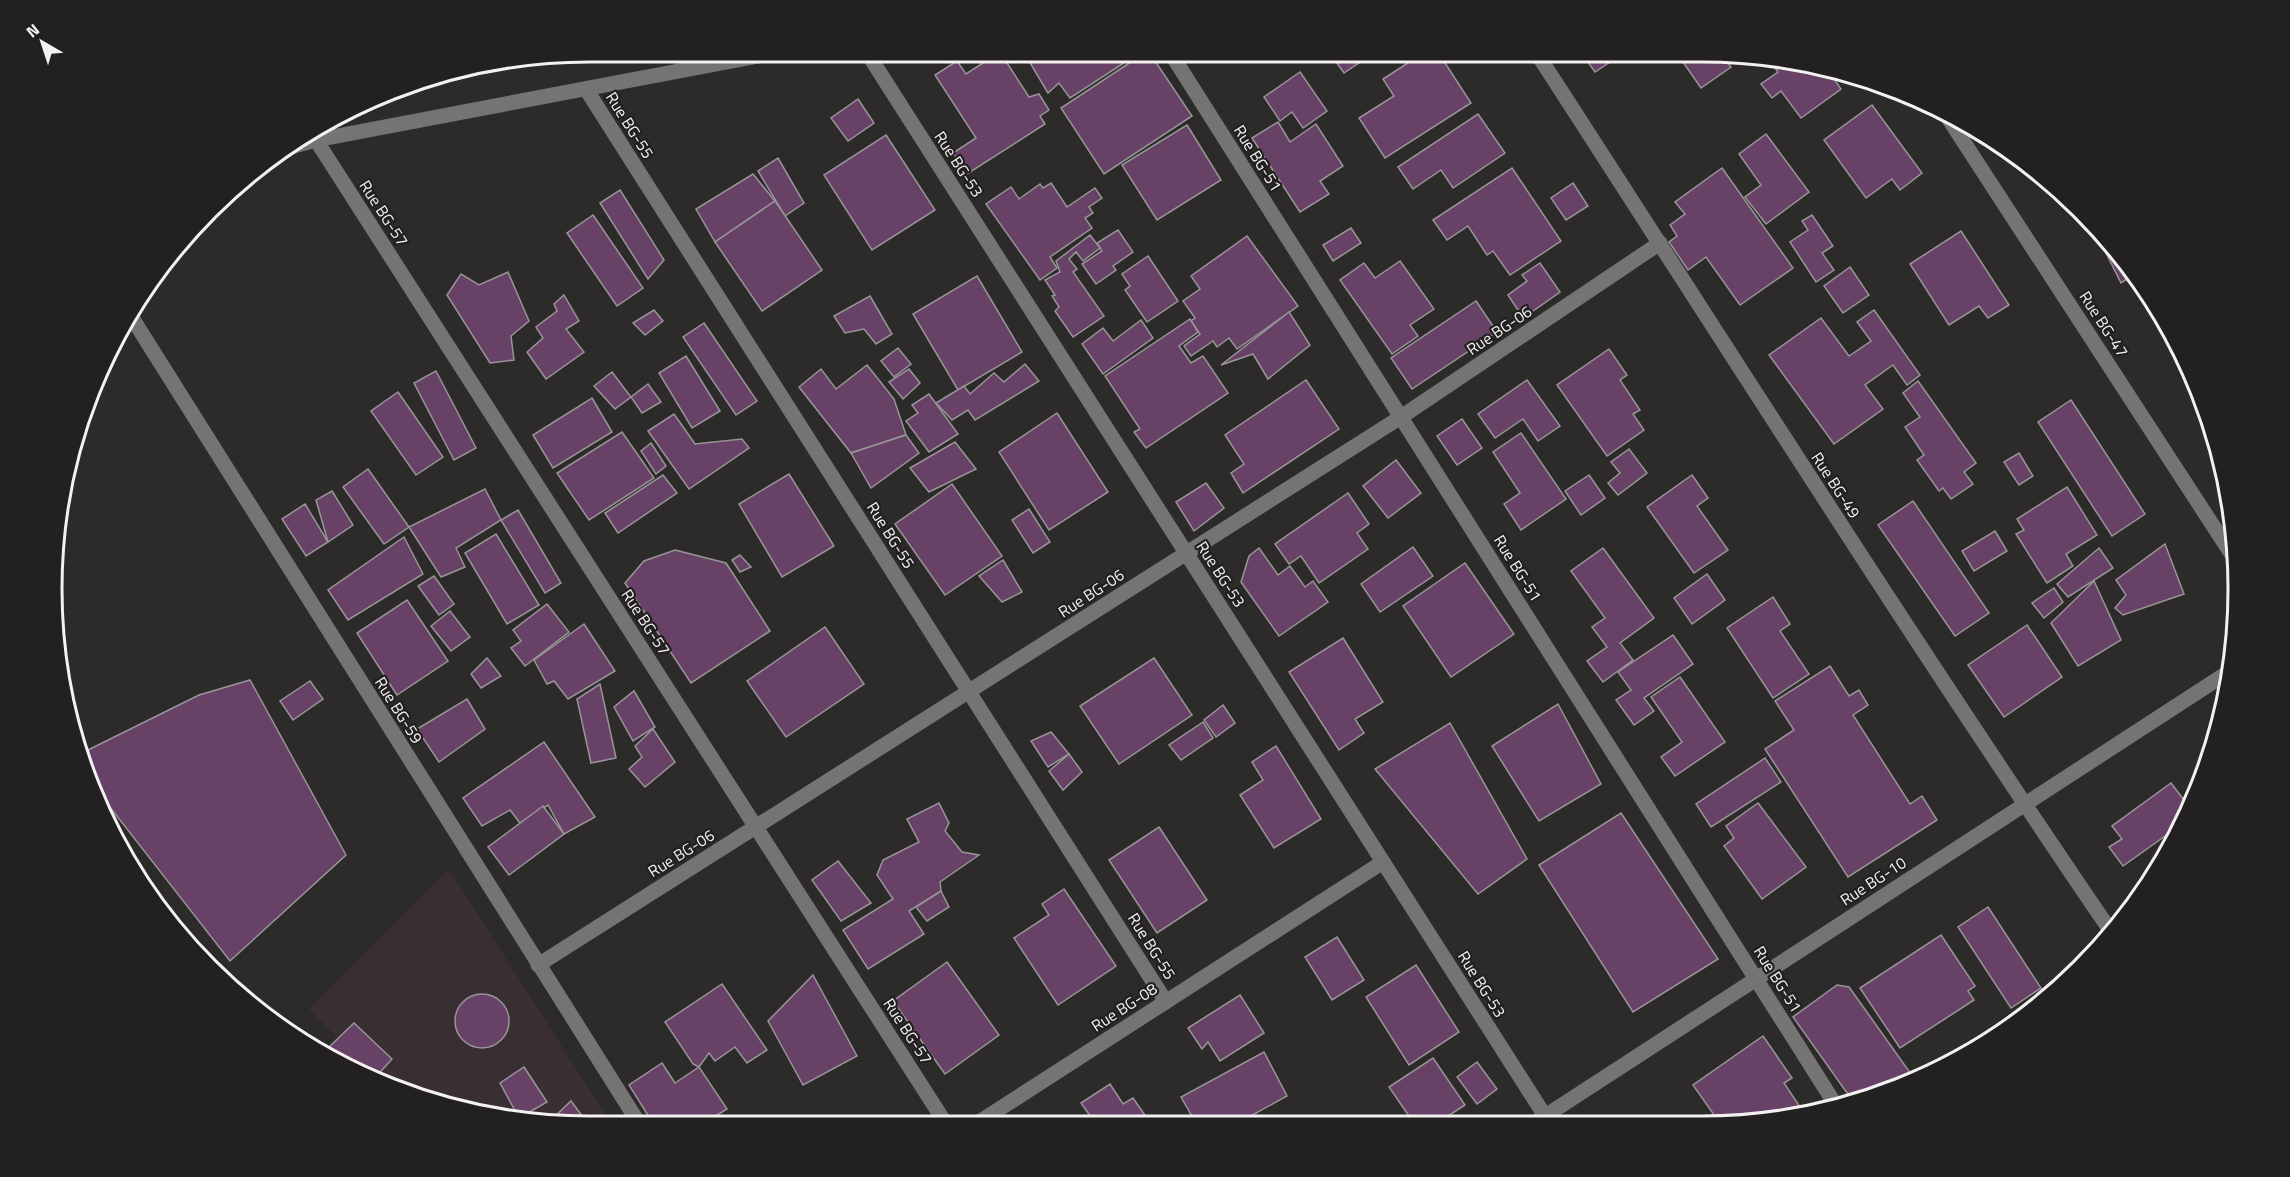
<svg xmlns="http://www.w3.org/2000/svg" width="2290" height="1177" font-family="'Titillium Web',sans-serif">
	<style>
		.built { fill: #392f32 }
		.building { fill: #684166; stroke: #989598; stroke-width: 1.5 }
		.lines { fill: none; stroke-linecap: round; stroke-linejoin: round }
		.minor { stroke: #757473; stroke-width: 15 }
		.labels { text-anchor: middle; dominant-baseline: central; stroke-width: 4.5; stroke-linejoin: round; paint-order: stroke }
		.street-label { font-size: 16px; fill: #f3f1f1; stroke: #232021 }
		.rim { fill: none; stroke: #f3f1f1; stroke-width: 3 }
	</style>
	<rect width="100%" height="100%" fill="#2d2a2a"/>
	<path class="built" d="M 449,869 L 612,1125 L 554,1125 L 450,1108 L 375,1080 L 376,1078 L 309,1009 Z"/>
	<g class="building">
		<path d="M 1023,51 L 1141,52 L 1070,98 L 1059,83 L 1048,93 Z"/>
		<path d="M 1000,52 L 1029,97 L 1039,94 L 1049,110 L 1040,116 L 1045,124 L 967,174 L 953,153 L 976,138 L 935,75 L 957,61 L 966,74 Z"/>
		<path d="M 1146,52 L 1149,52 L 1192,116 L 1104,174 L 1061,108 Z"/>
		<path d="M 1329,52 L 1375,52 L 1344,73 Z"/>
		<path d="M 1405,52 L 1438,52 L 1471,103 L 1385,158 L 1359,118 L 1394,96 L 1383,79 L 1411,61 Z"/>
		<path d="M 1587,52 L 1625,52 L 1595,72 L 1583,55 Z"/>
		<path d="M 1676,52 L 1720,52 L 1731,67 L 1701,88 Z"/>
		<path d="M 1767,57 L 1829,67 L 1827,69 L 1841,89 L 1801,118 L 1781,91 L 1772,98 L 1761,84 L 1778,72 Z"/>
		<path d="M 1300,72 L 1327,111 L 1303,128 L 1292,112 L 1280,121 L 1264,97 Z"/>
		<path d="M 858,99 L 874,123 L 848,141 L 831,118 Z"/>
		<path d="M 1872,105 L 1922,173 L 1900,190 L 1892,179 L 1866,198 L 1824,140 Z"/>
		<path d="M 1478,114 L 1505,153 L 1453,188 L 1441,170 L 1413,189 L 1398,167 Z"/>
		<path d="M 1278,122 L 1290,142 L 1316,124 L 1343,166 L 1320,181 L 1329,194 L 1300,212 L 1252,138 Z"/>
		<path d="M 1187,125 L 1221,180 L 1157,220 L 1122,165 Z"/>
		<path d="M 1766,134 L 1809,192 L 1766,224 L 1745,197 L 1761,185 L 1739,154 Z"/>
		<path d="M 886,135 L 935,210 L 872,250 L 824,175 Z"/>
		<path d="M 778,158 L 804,203 L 785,216 L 758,171 Z"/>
		<path d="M 1512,168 L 1561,241 L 1510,275 L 1493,251 L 1487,255 L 1468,226 L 1447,240 L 1433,220 Z"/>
		<path d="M 1722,168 L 1793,268 L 1740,305 L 1706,257 L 1688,270 L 1669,242 L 1677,236 L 1670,225 L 1685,214 L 1675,202 Z"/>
		<path d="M 753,174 L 775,201 L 715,242 L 696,209 Z"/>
		<path d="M 1051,183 L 1067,207 L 1095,188 L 1102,198 L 1089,207 L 1093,213 L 1085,218 L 1092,228 L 1050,257 L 1057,268 L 1040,280 L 986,204 L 1011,187 L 1019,199 L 1040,184 L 1043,188 Z"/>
		<path d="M 1573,183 L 1588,206 L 1566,220 L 1551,198 Z"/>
		<path d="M 620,190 L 664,260 L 648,279 L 600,203 Z"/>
		<path d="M 775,201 L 822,270 L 762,311 L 715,242 Z"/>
		<path d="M 2074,204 L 2088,217 L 2085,220 Z"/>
		<path d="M 593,215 L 643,288 L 617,306 L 567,233 Z"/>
		<path d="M 1812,215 L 1833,246 L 1822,253 L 1834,270 L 1816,282 L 1790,242 L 1808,230 L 1802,221 Z"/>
		<path d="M 1351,228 L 1361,243 L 1333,261 L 1323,245 Z"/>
		<path d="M 1118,230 L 1133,252 L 1113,266 L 1116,270 L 1096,284 L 1082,264 L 1102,251 L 1097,243 Z"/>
		<path d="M 1961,231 L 2009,305 L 1988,318 L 1979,306 L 1949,325 L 1910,264 Z"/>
		<path d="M 2104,233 L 2135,274 L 2121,283 L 2098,237 Z"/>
		<path d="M 1090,235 L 1100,248 L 1083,261 L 1076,252 L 1069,259 L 1077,269 L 1073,272 L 1104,316 L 1073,337 L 1055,311 L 1059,307 L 1052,296 L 1055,295 L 1045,280 L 1060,272 L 1056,261 Z"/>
		<path d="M 1247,236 L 1298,306 L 1237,349 L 1229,338 L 1217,347 L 1213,341 L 1191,356 L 1184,346 L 1200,334 L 1191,321 L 1195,318 L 1183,301 L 1200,289 L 1191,276 Z"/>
		<path d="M 1148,256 L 1178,301 L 1147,322 L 1125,290 L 1130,286 L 1122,274 Z"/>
		<path d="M 1400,261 L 1434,309 L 1410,325 L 1418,336 L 1392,354 L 1340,280 L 1364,263 L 1375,278 Z"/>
		<path d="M 1540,263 L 1560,292 L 1523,318 L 1508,295 L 1527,281 L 1522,275 Z"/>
		<path d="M 1850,267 L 1869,295 L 1843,313 L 1824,286 Z"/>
		<path d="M 508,272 L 529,321 L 511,336 L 514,360 L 490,363 L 447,295 L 461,274 L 479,285 Z"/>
		<path d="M 977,276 L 1022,352 L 958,390 L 913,314 Z"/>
		<path d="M 564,295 L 579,321 L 566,329 L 584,352 L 546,379 L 527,352 L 543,338 L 536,327 L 557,311 L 554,304 Z"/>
		<path d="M 870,296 L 892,334 L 876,344 L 864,329 L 845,333 L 834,316 Z"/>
		<path d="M 1476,301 L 1497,332 L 1412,389 L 1391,358 Z"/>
		<path d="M 654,310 L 663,321 L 645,335 L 633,323 Z"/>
		<path d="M 1874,310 L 1920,375 L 1907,385 L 1893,365 L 1865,385 L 1883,409 L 1834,444 L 1769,355 L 1821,318 L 1849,356 L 1871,341 L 1857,322 Z"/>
		<path d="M 1289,312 L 1310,345 L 1268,379 L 1253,354 L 1221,365 Z"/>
		<path d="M 1190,319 L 1198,332 L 1179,346 L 1191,363 L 1203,356 L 1228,393 L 1146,448 L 1134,432 L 1140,429 L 1105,376 Z"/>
		<path d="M 1141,320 L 1153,338 L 1103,374 L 1082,344 L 1103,328 L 1113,341 Z"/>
		<path d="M 704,323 L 757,401 L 736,415 L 683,337 Z"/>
		<path d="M 898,348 L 911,364 L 894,377 L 881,361 Z"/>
		<path d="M 1609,349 L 1627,375 L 1620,380 L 1640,410 L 1633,414 L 1644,430 L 1607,456 L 1557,385 Z"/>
		<path d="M 686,356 L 720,411 L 692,428 L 659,373 Z"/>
		<path d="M 1025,364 L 1039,381 L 975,420 L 968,410 L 952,420 L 936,403 L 964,386 L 970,394 L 994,373 L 1004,382 Z"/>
		<path d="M 867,365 L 894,399 L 906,435 L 851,453 L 799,387 L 821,369 L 836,389 Z"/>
		<path d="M 909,369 L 920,383 L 903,399 L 889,382 Z"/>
		<path d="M 436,371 L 476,448 L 454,460 L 414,383 Z"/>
		<path d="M 612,372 L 631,397 L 615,409 L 594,386 Z"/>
		<path d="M 2191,374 L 2209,413 L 2207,414 L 2186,378 Z"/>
		<path d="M 1306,380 L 1339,429 L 1243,493 L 1231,473 L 1244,464 L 1225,435 Z"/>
		<path d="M 1527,380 L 1560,426 L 1538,441 L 1523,419 L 1495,438 L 1478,414 Z"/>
		<path d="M 1918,381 L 1976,463 L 1964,472 L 1973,484 L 1951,499 L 1943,488 L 1939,491 L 1917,460 L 1924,455 L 1905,427 L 1920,417 L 1903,393 Z"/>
		<path d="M 648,384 L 661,402 L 642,413 L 631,397 Z"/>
		<path d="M 398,392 L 443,457 L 416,475 L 371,411 Z"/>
		<path d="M 929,394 L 958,434 L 929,452 L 906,421 L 918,413 L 912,405 Z"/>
		<path d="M 592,398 L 612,432 L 553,468 L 533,435 Z"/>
		<path d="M 2071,400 L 2145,514 L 2112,536 L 2038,422 Z"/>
		<path d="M 1057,413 L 1108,492 L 1049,530 L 999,452 Z"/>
		<path d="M 674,414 L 695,444 L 742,439 L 749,448 L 689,489 L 648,431 Z"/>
		<path d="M 1462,419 L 1482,448 L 1457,465 L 1437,436 Z"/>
		<path d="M 622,432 L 654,478 L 589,520 L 557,473 Z"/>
		<path d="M 1521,433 L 1566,499 L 1521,530 L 1504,504 L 1520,493 L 1493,452 Z"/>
		<path d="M 906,435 L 919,453 L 871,488 L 851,453 Z"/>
		<path d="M 955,442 L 976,469 L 929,492 L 910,468 Z"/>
		<path d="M 651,443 L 666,466 L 656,474 L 641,451 Z"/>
		<path d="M 1629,449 L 1647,473 L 1618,495 L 1608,483 L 1620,473 L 1611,462 Z"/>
		<path d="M 2019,453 L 2033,476 L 2019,485 L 2004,462 Z"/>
		<path d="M 1396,460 L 1421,493 L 1388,518 L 1363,486 Z"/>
		<path d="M 368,469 L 409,527 L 384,544 L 343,487 Z"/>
		<path d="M 789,474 L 834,546 L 782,577 L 739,504 Z"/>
		<path d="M 663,475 L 677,493 L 618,533 L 605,513 Z"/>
		<path d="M 1589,475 L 1605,498 L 1581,515 L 1565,491 Z"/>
		<path d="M 1692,475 L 1708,498 L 1697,506 L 1728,550 L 1694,573 L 1647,507 Z"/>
		<path d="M 1206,483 L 1224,508 L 1194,531 L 1176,502 Z"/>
		<path d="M 952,484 L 1002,556 L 945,595 L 895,524 Z"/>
		<path d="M 2067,487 L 2097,535 L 2066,554 L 2073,566 L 2047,583 L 2016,534 L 2024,530 L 2017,519 Z"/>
		<path d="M 485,489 L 501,520 L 456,548 L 465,567 L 441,577 L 409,527 Z"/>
		<path d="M 332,491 L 353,525 L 328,542 L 316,500 Z"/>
		<path d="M 1348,493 L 1369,524 L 1357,533 L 1368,549 L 1319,583 L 1301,556 L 1289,564 L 1275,544 Z"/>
		<path d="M 1913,501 L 1989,613 L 1955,636 L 1878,525 Z"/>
		<path d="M 305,504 L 328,542 L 306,556 L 282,519 Z"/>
		<path d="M 1029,509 L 1050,542 L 1033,553 L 1012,520 Z"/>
		<path d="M 518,510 L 561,583 L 545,593 L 501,520 Z"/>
		<path d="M 1995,531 L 2007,551 L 1974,571 L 1962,551 Z"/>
		<path d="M 496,534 L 539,605 L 507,624 L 465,553 Z"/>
		<path d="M 404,537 L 423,574 L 348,620 L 328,590 Z"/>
		<path d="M 2165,544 L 2184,594 L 2123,615 L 2115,608 L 2126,595 L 2116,580 Z"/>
		<path d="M 1413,547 L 1433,576 L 1380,612 L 1361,584 Z"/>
		<path d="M 1259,548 L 1278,575 L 1290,566 L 1305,587 L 1313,581 L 1328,602 L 1279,636 L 1241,582 L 1249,556 Z"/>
		<path d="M 1603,548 L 1654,618 L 1620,643 L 1633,660 L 1603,682 L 1587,661 L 1607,647 L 1592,627 L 1605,618 L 1571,571 Z"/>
		<path d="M 2099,548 L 2113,568 L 2068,597 L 2057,584 Z"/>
		<path d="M 675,550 L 726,563 L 770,631 L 691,683 L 625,583 L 644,561 Z"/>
		<path d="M 740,555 L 751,567 L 740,572 L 732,560 Z"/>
		<path d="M 1003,560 L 1022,592 L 1002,602 L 979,576 Z"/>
		<path d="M 1465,563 L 1514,634 L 1451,677 L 1403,606 Z"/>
		<path d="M 1707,574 L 1725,600 L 1692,624 L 1674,598 Z"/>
		<path d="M 434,576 L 454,604 L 439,615 L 418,586 Z"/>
		<path d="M 2094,581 L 2121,640 L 2078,666 L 2051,623 Z"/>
		<path d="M 2054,588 L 2063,602 L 2044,618 L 2032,603 Z"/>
		<path d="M 1773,597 L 1790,624 L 1780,631 L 1809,674 L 1773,698 L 1727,628 Z"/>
		<path d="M 407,600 L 448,661 L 397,695 L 357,633 Z"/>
		<path d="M 547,604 L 569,632 L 525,666 L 511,648 L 521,641 L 513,630 Z"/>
		<path d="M 450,611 L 470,637 L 451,651 L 431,626 Z"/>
		<path d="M 584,624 L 615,671 L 568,699 L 554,681 L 547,684 L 534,660 Z"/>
		<path d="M 2027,625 L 2062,677 L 2004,717 L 1968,665 Z"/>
		<path d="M 825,627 L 864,684 L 786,737 L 747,681 Z"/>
		<path d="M 1673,635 L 1693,664 L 1644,698 L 1654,711 L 1634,725 L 1616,700 L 1631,690 L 1618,672 Z"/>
		<path d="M 1343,638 L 1383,702 L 1355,719 L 1364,733 L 1339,750 L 1289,672 Z"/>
		<path d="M 487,658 L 501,676 L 481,688 L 471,674 Z"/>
		<path d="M 1154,658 L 1192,715 L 1119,764 L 1080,706 Z"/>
		<path d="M 1830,666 L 1849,696 L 1859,690 L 1868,705 L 1853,715 L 1910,804 L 1922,796 L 1937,820 L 1848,877 L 1765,749 L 1794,730 L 1775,701 Z"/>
		<path d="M 1680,677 L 1725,742 L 1675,776 L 1661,757 L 1682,742 L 1651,697 Z"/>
		<path d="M 250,680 L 346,855 L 230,961 L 95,788 L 84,752 L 199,695 Z"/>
		<path d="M 310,681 L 323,699 L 293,720 L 280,701 Z"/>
		<path d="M 600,684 L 616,758 L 591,763 L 577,699 Z"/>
		<path d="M 634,691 L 655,727 L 633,741 L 614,707 Z"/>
		<path d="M 467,699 L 485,729 L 439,762 L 417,729 Z"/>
		<path d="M 1558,704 L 1601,784 L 1539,821 L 1492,746 Z"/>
		<path d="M 1223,705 L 1235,723 L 1216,737 L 1204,720 Z"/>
		<path d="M 1203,722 L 1213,738 L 1181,760 L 1169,745 Z"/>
		<path d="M 1450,723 L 1527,859 L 1478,894 L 1375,769 Z"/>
		<path d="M 653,729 L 675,762 L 645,787 L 629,769 L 642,757 L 635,746 Z"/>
		<path d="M 1051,732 L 1069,754 L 1048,767 L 1031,741 Z"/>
		<path d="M 544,742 L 595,817 L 564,834 L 548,805 L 520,823 L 510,810 L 482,826 L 463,798 Z"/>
		<path d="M 1276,746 L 1321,819 L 1274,848 L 1240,795 L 1263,780 L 1252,762 Z"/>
		<path d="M 1069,754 L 1082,772 L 1063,790 L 1049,771 Z"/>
		<path d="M 1765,758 L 1781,782 L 1711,827 L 1696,804 Z"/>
		<path d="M 2171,783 L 2190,808 L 2186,821 L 2123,866 L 2109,847 L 2122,839 L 2112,826 Z"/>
		<path d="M 939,803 L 949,823 L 945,831 L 962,852 L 979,855 L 940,882 L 941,891 L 909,911 L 924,934 L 868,969 L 843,930 L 893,899 L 877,875 L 883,860 L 919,842 L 907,819 Z"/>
		<path d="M 1758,803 L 1806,867 L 1762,899 L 1724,846 L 1734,838 L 1726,826 Z"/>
		<path d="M 543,806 L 564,834 L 509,875 L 488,847 Z"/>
		<path d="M 1621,813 L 1718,959 L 1633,1012 L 1539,865 Z"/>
		<path d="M 1159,827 L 1207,900 L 1157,933 L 1109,860 Z"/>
		<path d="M 838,861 L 871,903 L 841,921 L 812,880 Z"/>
		<path d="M 1064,889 L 1116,966 L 1058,1005 L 1014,938 L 1049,915 L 1042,904 Z"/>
		<path d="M 941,891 L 949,907 L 927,921 L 916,907 Z"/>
		<path d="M 1988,907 L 2041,988 L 2011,1008 L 1958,927 Z"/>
		<path d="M 1941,935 L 1975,986 L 1968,991 L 1974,1000 L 1900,1048 L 1860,988 Z"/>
		<path d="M 1337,937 L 1364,980 L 1332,1000 L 1305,957 Z"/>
		<path d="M 947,962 L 999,1035 L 945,1074 L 893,1001 Z"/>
		<path d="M 1416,965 L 1459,1032 L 1409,1065 L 1366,997 Z"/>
		<path d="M 813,975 L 857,1056 L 803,1085 L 768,1021 Z"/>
		<path d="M 722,984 L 767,1050 L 747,1063 L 735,1047 L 715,1061 L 709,1053 L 699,1067 L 693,1064 L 665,1022 Z"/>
		<path d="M 1837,985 L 1849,987 L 1911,1074 L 1887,1091 L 1852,1100 L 1793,1017 Z"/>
		<circle cx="482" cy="1021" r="27"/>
		<path d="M 1240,995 L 1264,1033 L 1220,1061 L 1208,1042 L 1202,1049 L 1188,1028 Z"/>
		<path d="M 354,1023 L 392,1059 L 374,1079 L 351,1071 L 324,1052 Z"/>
		<path d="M 1763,1036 L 1792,1078 L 1784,1083 L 1804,1113 L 1772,1121 L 1719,1122 L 1693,1085 Z"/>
		<path d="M 1264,1052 L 1287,1096 L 1238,1123 L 1196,1123 L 1181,1097 Z"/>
		<path d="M 1433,1058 L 1465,1105 L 1439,1122 L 1413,1122 L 1389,1087 Z"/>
		<path d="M 1477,1062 L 1497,1089 L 1477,1104 L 1457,1077 Z"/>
		<path d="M 662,1063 L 675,1083 L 699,1067 L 727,1109 L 703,1124 L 654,1125 L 629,1085 Z"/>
		<path d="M 524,1067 L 547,1102 L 519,1118 L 500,1083 Z"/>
		<path d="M 1110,1084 L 1123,1104 L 1133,1098 L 1149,1121 L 1145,1123 L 1095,1123 L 1081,1103 Z"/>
		<path d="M 571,1101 L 589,1125 L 547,1124 Z"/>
		<path d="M 905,1116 L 910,1124 L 895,1124 Z"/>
	</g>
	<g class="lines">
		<g class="minor">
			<path d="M 866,51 L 1545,1116"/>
			<path d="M 1170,52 L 1835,1104"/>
			<path d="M 1536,52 C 1727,347 1914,643 2112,933"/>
			<path d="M 586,89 L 1166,1002"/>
			<path d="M 1941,107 L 2236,561"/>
			<path d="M 316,140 L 946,1124"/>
			<path d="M 290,147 L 316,140 L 784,51"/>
			<path d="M 129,313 L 640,1125"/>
			<path d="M 538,965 L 1401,417 L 1660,243"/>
			<path d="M 1536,1122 L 2230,671"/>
			<path d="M 976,1124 L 1383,862"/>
		</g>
	</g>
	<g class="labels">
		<g class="street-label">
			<text transform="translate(630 125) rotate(58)">Rue BG-55</text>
			<text transform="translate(1258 158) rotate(58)">Rue BG-51</text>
			<text transform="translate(959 164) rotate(57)">Rue BG-53</text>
			<text transform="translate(384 213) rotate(57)">Rue BG-57</text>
			<text transform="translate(2104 324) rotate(57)">Rue BG-47</text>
			<text transform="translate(1499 330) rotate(-34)">Rue BG-06</text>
			<text transform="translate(1836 485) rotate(57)">Rue BG-49</text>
			<text transform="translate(891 535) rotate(58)">Rue BG-55</text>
			<text transform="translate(1518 568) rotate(58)">Rue BG-51</text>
			<text transform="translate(1221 574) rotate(57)">Rue BG-53</text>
			<text transform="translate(1091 593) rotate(-33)">Rue BG-06</text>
			<text transform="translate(646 622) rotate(57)">Rue BG-57</text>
			<text transform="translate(399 710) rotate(58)">Rue BG-59</text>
			<text transform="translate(681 853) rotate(-32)">Rue BG-06</text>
			<text transform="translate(1873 881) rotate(-33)">Rue BG-10</text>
			<text transform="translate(1152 946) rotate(58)">Rue BG-55</text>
			<text transform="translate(1778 979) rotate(58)">Rue BG-51</text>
			<text transform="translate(1482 984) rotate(58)">Rue BG-53</text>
			<text transform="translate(1124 1007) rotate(-33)">Rue BG-08</text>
			<text transform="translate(908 1031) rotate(57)">Rue BG-57</text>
		</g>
	</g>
	<path d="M0 0H2290V1177H0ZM589 62H1701A527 527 0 0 1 2228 589V589A527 527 0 0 1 1701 1116H589A527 527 0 0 1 62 589V589A527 527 0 0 1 589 62Z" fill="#232021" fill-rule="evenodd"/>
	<path class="rim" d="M589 62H1701A527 527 0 0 1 2228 589V589A527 527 0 0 1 1701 1116H589A527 527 0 0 1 62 589V589A527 527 0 0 1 589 62Z"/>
	<g transform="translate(42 42) rotate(321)" stroke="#232021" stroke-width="4.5" paint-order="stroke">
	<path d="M0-4.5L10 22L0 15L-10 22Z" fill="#f3f1f1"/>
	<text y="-9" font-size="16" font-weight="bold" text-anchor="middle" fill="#f3f1f1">N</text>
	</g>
</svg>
